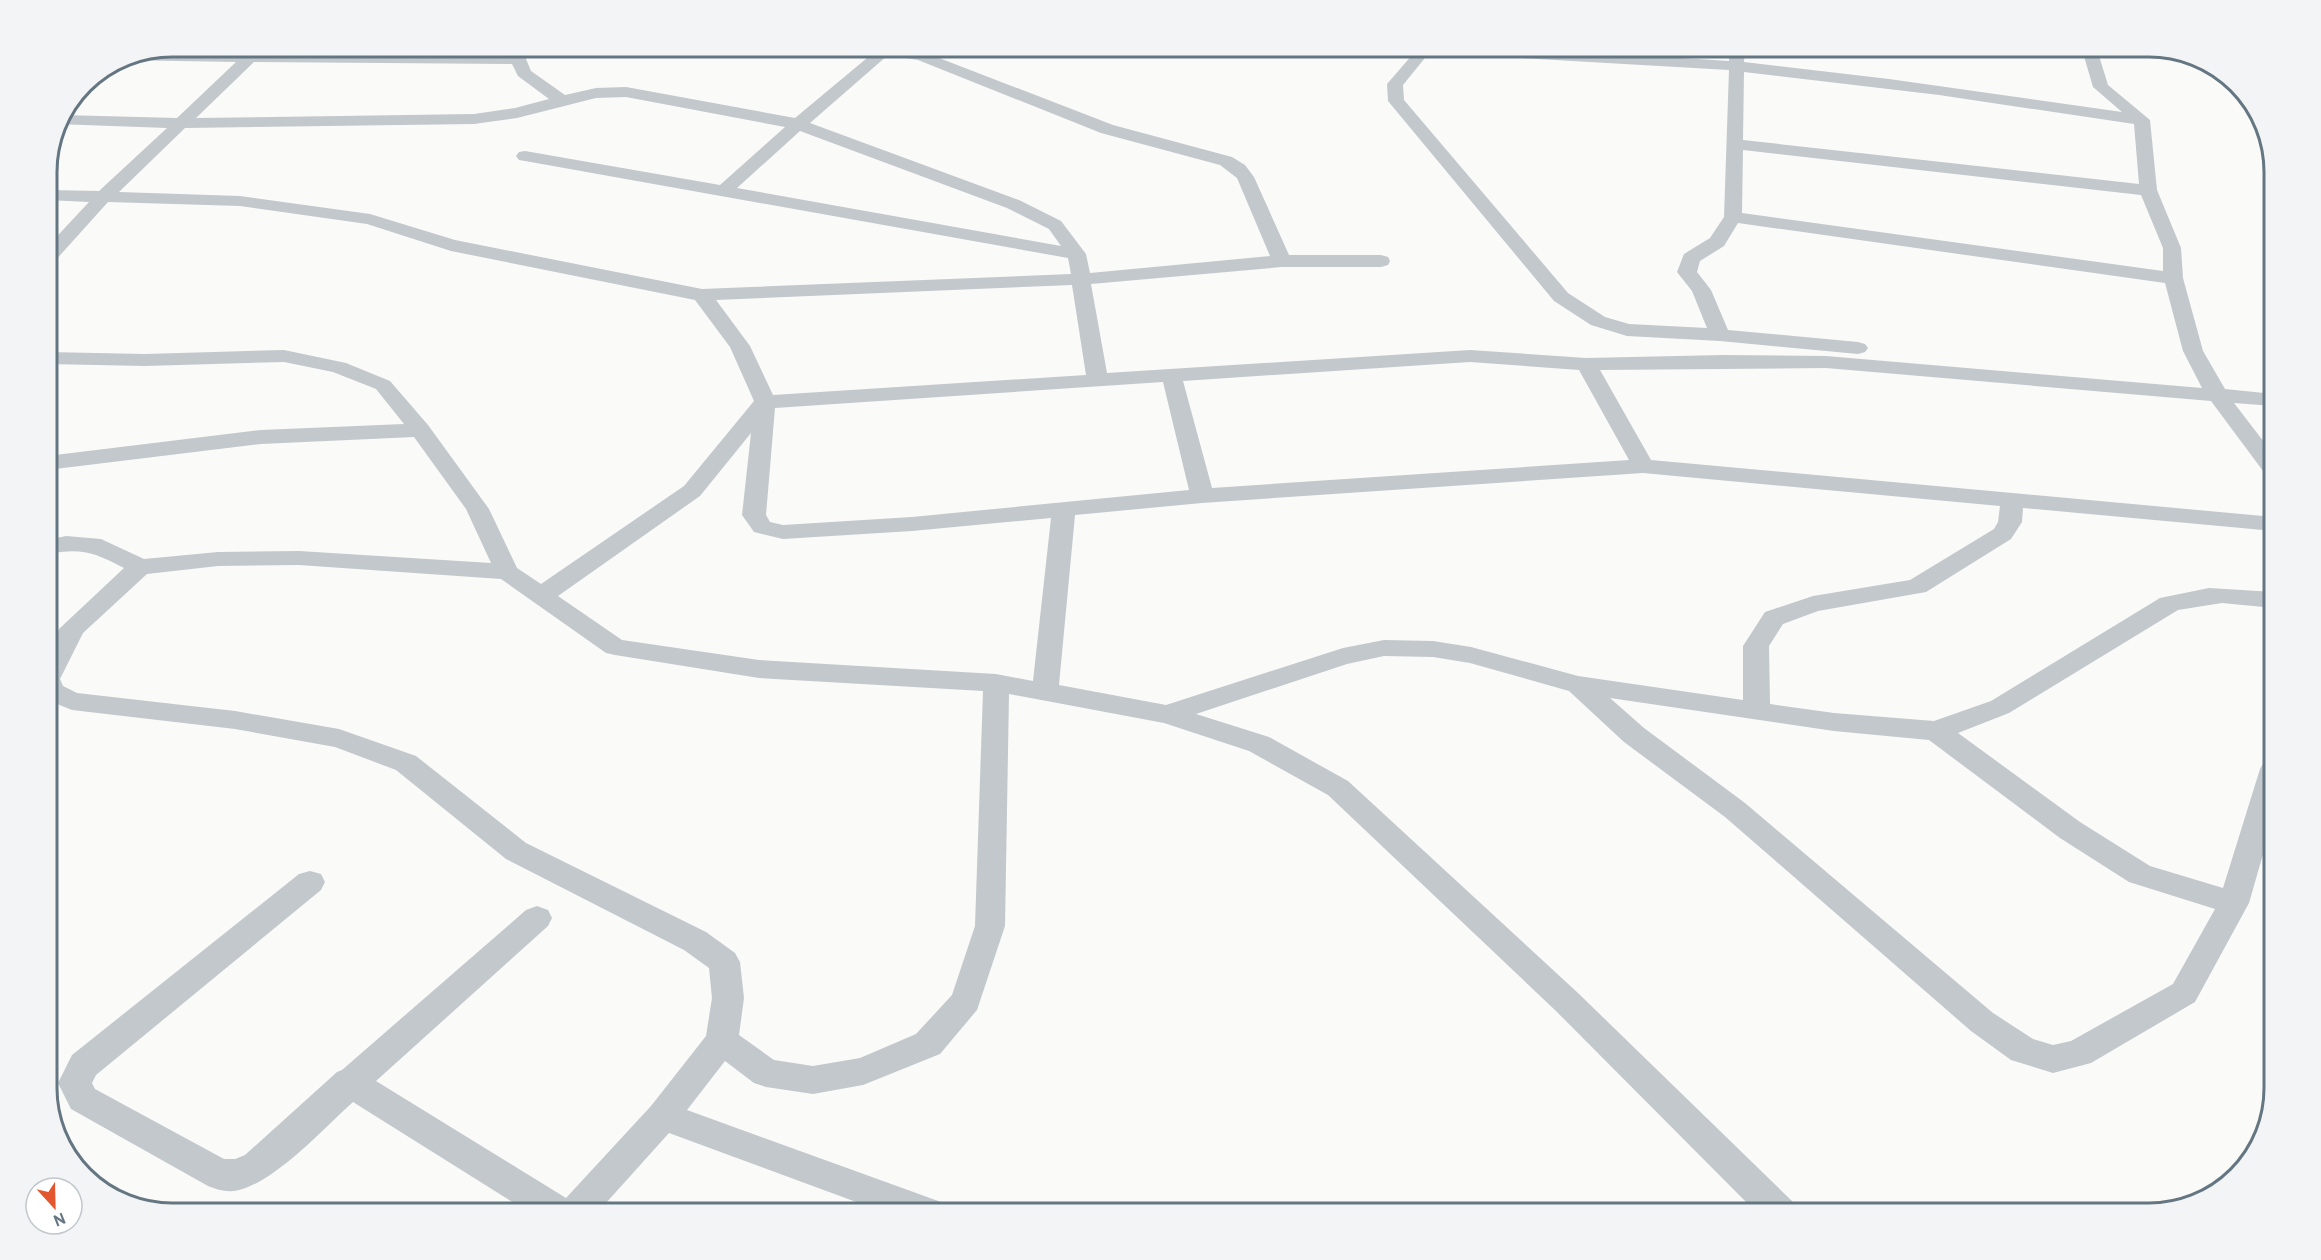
<svg xmlns="http://www.w3.org/2000/svg" width="2321" height="1260" font-family="Overpass,sans-serif">
	<style>
		.lines { fill: none; stroke-linecap: round; stroke-linejoin: round }
		.minor { fill: #c3c8cc; fill-rule: evenodd }
		.rim { fill: none; stroke: #657683; stroke-width: 3 }
	</style>
	<rect width="100%" height="100%" fill="#fafaf8"/>
	<g class="lines">
		<path class="minor" d="M 519,46 L 534,46 L 526,59 L 531,71 L 565,95 L 596,88 L 626,87 L 795,118 L 873,53 L 854,49 L 852,46 L 891,46 L 921,51 L 1113,125 L 1232,157 L 1245,165 L 1254,177 L 1289,255 L 1381,255 L 1388,257 L 1390,261 L 1388,265 L 1381,267 L 1282,267 L 1091,284 L 1107,373 L 1470,350 L 1586,358 L 1723,355 L 1826,356 L 2202,388 L 2183,351 L 2165,283 L 1738,223 L 1724,246 L 1700,261 L 1697,272 L 1711,290 L 1728,330 L 1858,342 L 1865,344 L 1868,348 L 1865,352 L 1858,354 L 1720,341 L 1627,336 L 1591,325 L 1554,301 L 1388,101 L 1387,84 L 1420,46 L 1499,46 L 1729,61 L 1729,46 L 1745,46 L 1744,62 L 1889,79 L 2122,112 L 2093,87 L 2081,46 L 2096,46 L 2108,85 L 2150,120 L 2157,190 L 2181,248 L 2183,278 L 2203,351 L 2225,389 L 2274,394 L 2274,406 L 2234,403 L 2274,455 L 2274,477 L 2266,475 L 2211,401 L 1826,368 L 1600,370 L 1651,460 L 2274,517 L 2274,531 L 2023,508 L 2022,522 L 2011,539 L 1926,592 L 1818,611 L 1783,624 L 1769,646 L 1770,704 L 1834,713 L 1934,721 L 1991,701 L 2160,598 L 2209,588 L 2274,592 L 2274,608 L 2222,603 L 2178,610 L 2009,713 L 1958,733 L 2080,822 L 2150,866 L 2223,888 L 2260,769 L 2264,762 L 2274,759 L 2274,816 L 2249,903 L 2195,1002 L 2091,1063 L 2053,1073 L 2011,1060 L 1971,1031 L 1725,817 L 1624,742 L 1569,691 L 1470,663 L 1433,657 L 1384,656 L 1347,664 L 1196,714 L 1269,737 L 1348,781 L 1578,993 L 1793,1202 L 1798,1213 L 1757,1213 L 1556,1011 L 1328,795 L 1249,751 L 1164,723 L 1009,694 L 1005,926 L 977,1010 L 940,1054 L 863,1085 L 813,1094 L 766,1087 L 754,1083 L 725,1061 L 687,1110 L 941,1202 L 946,1213 L 886,1213 L 669,1133 L 597,1213 L 530,1213 L 353,1102 C 324,1128 276,1181 239,1190 C 228,1193 218,1190 208,1186 L 71,1109 L 58,1083 L 72,1055 L 299,874 L 310,871 L 321,874 L 325,882 L 321,890 L 96,1075 L 92,1083 L 95,1089 L 224,1159 L 235,1159 L 245,1155 L 337,1072 L 342,1070 L 526,910 L 537,906 L 548,910 L 552,918 L 548,926 L 376,1081 L 566,1198 L 651,1106 L 706,1036 L 712,998 L 709,968 L 684,950 L 506,859 L 396,770 L 335,747 L 235,729 L 72,710 L 47,700 L 47,653 L 59,629 L 124,568 C 93,552 82,548 47,554 L 47,540 L 66,536 L 101,539 L 144,559 L 218,552 L 299,551 L 491,563 L 466,509 L 414,437 L 261,444 L 47,470 L 47,456 L 261,430 L 404,424 L 376,389 L 333,372 L 284,362 L 145,366 L 47,364 L 47,352 L 145,354 L 284,350 L 346,363 L 390,381 L 428,425 L 489,509 L 517,568 L 541,584 L 684,486 L 754,401 L 730,347 L 695,300 L 451,251 L 367,224 L 240,206 L 108,202 L 54,262 L 47,264 L 47,247 L 89,202 L 47,200 L 47,190 L 99,191 L 167,128 L 56,124 L 62,115 L 177,118 L 236,62 L 118,60 C 139,46 217,53 246,53 L 256,47 L 261,49 L 263,53 L 514,54 ZM 1444,48 L 1521,58 L 1729,70 L 1724,217 L 1710,238 L 1684,254 L 1677,272 L 1692,291 L 1707,328 L 1629,324 L 1605,317 L 1568,293 L 1404,100 L 1403,85 L 1429,53 ZM 888,55 L 918,60 L 1101,133 L 1220,165 L 1237,178 L 1270,256 L 1090,273 L 1086,254 L 1061,221 L 1019,200 L 810,123 ZM 254,62 L 512,64 L 518,76 L 549,99 L 515,108 L 474,114 L 196,118 ZM 1744,72 L 1939,95 L 2134,124 L 2139,184 L 1743,140 ZM 626,97 L 785,127 L 720,185 L 525,151 L 519,152 L 516,156 L 519,160 L 525,161 L 1068,258 L 1071,274 L 702,289 L 455,240 L 370,214 L 240,196 L 119,192 L 185,128 L 474,124 L 517,118 L 596,98 ZM 800,131 L 1007,208 L 1049,229 L 1061,246 L 737,188 ZM 1743,150 L 2141,195 L 2163,248 L 2163,271 L 1742,213 ZM 1072,285 L 1086,375 L 773,395 L 750,346 L 716,300 ZM 1470,362 L 1579,370 L 1629,460 L 1212,488 L 1183,381 ZM 1163,382 L 1189,490 L 912,517 L 783,525 L 770,522 L 766,515 L 775,408 ZM 751,433 L 742,515 L 754,532 L 783,539 L 912,531 L 1051,518 L 1033,681 L 996,674 L 759,660 L 622,640 L 558,596 L 700,496 ZM 1643,473 L 2000,506 L 1998,522 L 1994,529 L 1910,580 L 1813,596 L 1765,612 L 1743,646 L 1743,700 L 1578,676 L 1471,647 L 1433,641 L 1384,640 L 1343,648 L 1166,705 L 1059,685 L 1075,515 L 1202,503 ZM 299,565 L 501,579 L 606,653 L 615,655 L 759,678 L 983,691 L 975,926 L 952,995 L 916,1034 L 860,1058 L 813,1066 L 774,1060 L 739,1035 L 744,998 L 740,962 L 735,953 L 706,932 L 526,843 L 416,756 L 339,729 L 235,711 L 77,693 L 63,686 L 60,679 L 83,633 L 147,574 L 218,566 ZM 1610,698 L 1834,731 L 1929,740 L 2060,838 L 2129,882 L 2215,909 L 2173,984 L 2071,1041 L 2053,1045 L 2033,1039 L 1993,1013 L 1745,803 L 1644,728 Z"/>
	</g>
	<path d="M0 0H2321V1260H0ZM172 57H2149A115 115 0 0 1 2264 172V1088A115 115 0 0 1 2149 1203H172A115 115 0 0 1 57 1088V172A115 115 0 0 1 172 57Z" fill="#f3f4f5" fill-rule="evenodd"/>
	<path class="rim" d="M172 57H2149A115 115 0 0 1 2264 172V1088A115 115 0 0 1 2149 1203H172A115 115 0 0 1 57 1088V172A115 115 0 0 1 172 57Z"/>
	<g transform="translate(54 1206) rotate(158)"><circle r="28" fill="#ffffff" stroke="#c1c8cd" stroke-width="1.5"/>
	<path d="M0-4.5L10 22L0 15L-10 22Z" fill="#e4572e"/>
	<text y="-9" font-size="16" font-weight="bold" text-anchor="middle" fill="#657683">N</text>
	</g>
</svg>
